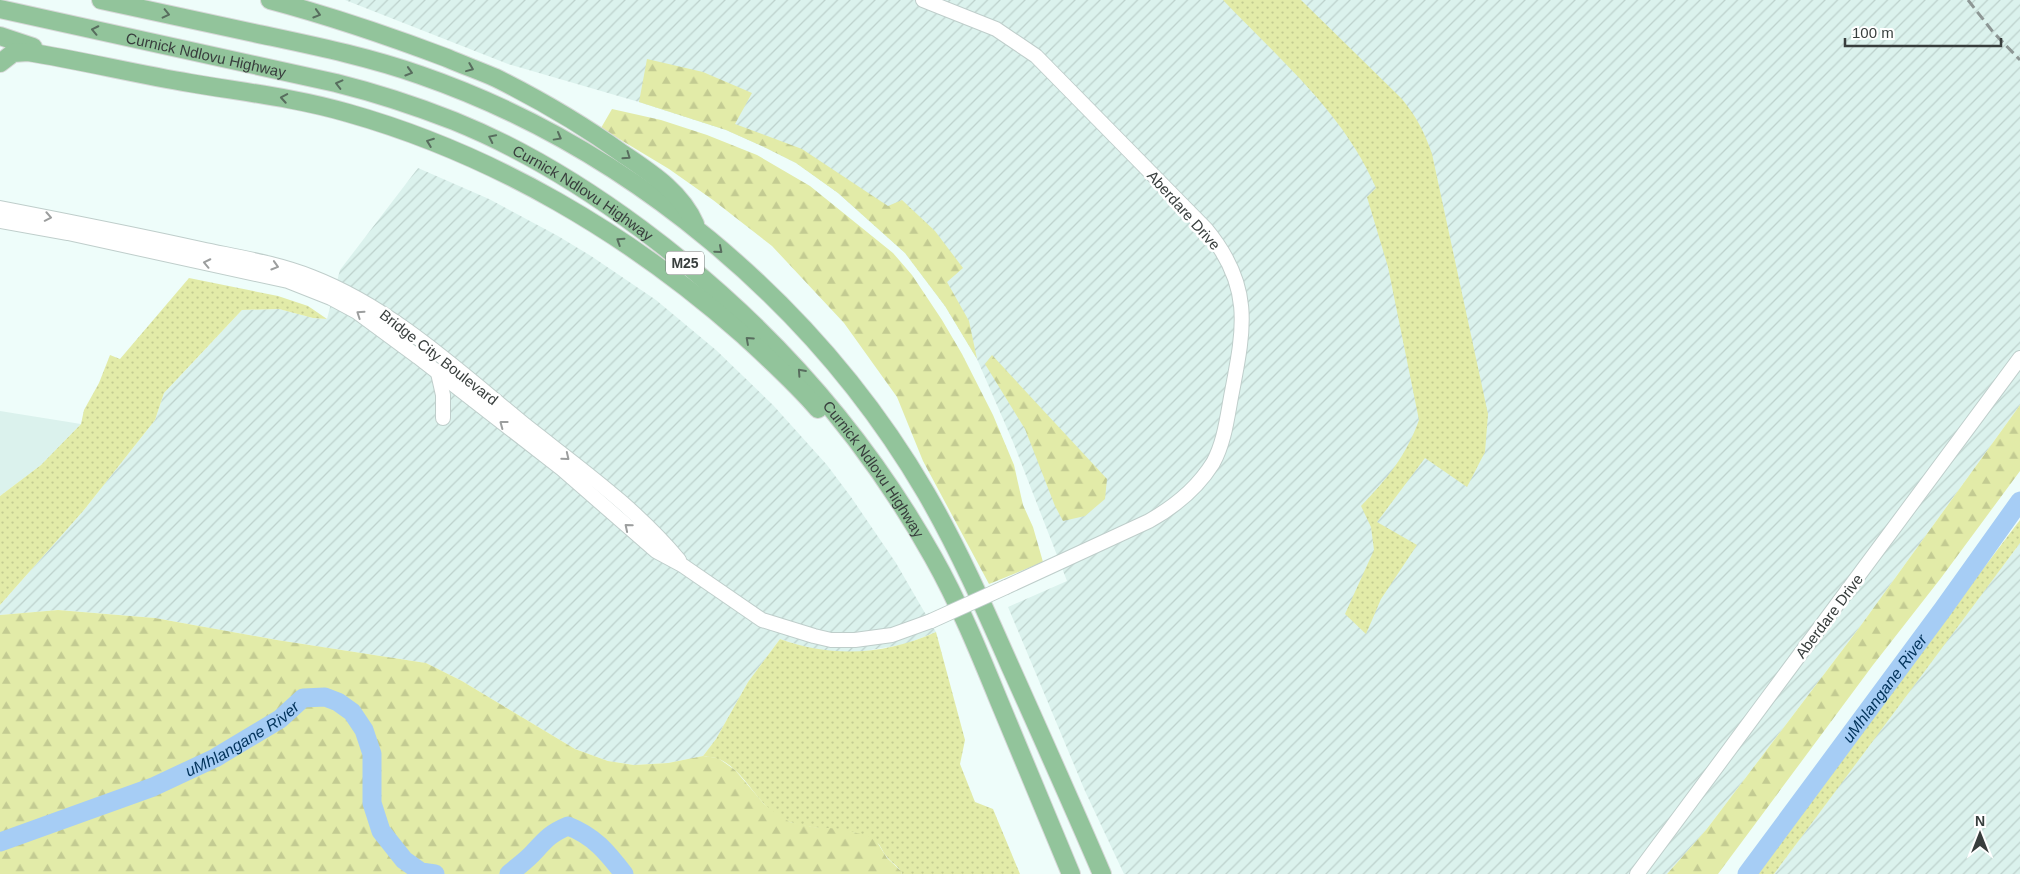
<svg xmlns="http://www.w3.org/2000/svg" width="2020" height="874" font-family="Arial,sans-serif">
	<style>
		.built { fill: #dbf2ed }
		.industrial { fill: url(#industrial-furrows) }
		.grass { fill: url(#grass-dots) }
		.forest { fill: url(#forest-firs) }
		.lines { fill: none; stroke-linecap: round; stroke-linejoin: round }
		.river { stroke: #a6cdf5; stroke-width: 19 }
		.minor-casing { stroke: #bfcecb; stroke-width: 16 }
		.major-casing { stroke: #d7d8d8; stroke-width: 20 }
		.minor { stroke: #fff; stroke-width: 14 }
		.major { stroke: #92c49b; stroke-width: 18 }
		.rail { stroke: #8d9795; stroke-width: 3; stroke-dasharray: 10 5; stroke-linecap: butt }
		.minor-bridge-casing { stroke: #bfcecb; stroke-width: 16; stroke-linecap: butt }
		.minor-bridge { stroke: #fff; stroke-width: 14 }
		.oneway { stroke: #586d5e }
		.oneway2 { stroke: #9c9e9e }
		.labels { text-anchor: middle; dominant-baseline: central; stroke-width: 5; stroke-linejoin: round; paint-order: stroke }
		.shield { fill: #fff; stroke: #747877; stroke-width: 1 }
		.shield-label { font-size: 14px; font-weight: bold; fill: #383e3d }
		.street-label { font-size: 15px; fill: #383e3d; stroke: #fff }
		.water-label { font-size: 16px; font-style: italic; fill: #00325a; stroke: #fff }
	</style>
	<defs>
		<pattern id="industrial-furrows" width="10" height="10" patternUnits="userSpaceOnUse" patternTransform="scale(1.25)"><rect width="10" height="10" fill="#dbf2ed"/><path d="M-1 1l2-2M0 10L10 0M9 11l2-2" fill="none" stroke="#bdd1cc"/></pattern>
		<pattern id="grass-dots" width="8" height="8" patternUnits="userSpaceOnUse" patternTransform="scale(1.25)"><rect width="8" height="8" fill="#e2eba8"/><path d="M2 2h.1M6 6h.1" fill="none" stroke="#c3cb92" stroke-width="1.8" stroke-linecap="round"/></pattern>
		<pattern id="forest-firs" width="22" height="20" patternUnits="userSpaceOnUse" patternTransform="scale(1.25)"><rect width="22" height="20" fill="#e2eba8"/><path d="M5 1l3.5 6h-7zM16 11l3.5 6h-7z" fill="#c3cb92"/></pattern>
	</defs>
	<rect width="100%" height="100%" fill="#eefdfa"/>
	<path class="built" d="M 0,411 L 81,424 L 41,465 L 0,496 Z"/>
	<g class="industrial">
		<path d="M 345,0 L 2020,0 L 2020,405 L 1859,628 L 1706,830 L 1667,874 L 1124,874 L 1085,791 L 1008,607 L 1067,581 L 1013,442 L 977,359 L 945,306 L 905,253 L 838,193 L 796,163 L 764,147 L 726,130 L 639,102 L 508,64 Z"/>
		<path d="M 418,168 L 489,199 L 558,236 L 591,256 L 656,300 L 716,350 L 773,405 L 827,465 L 851,497 L 896,563 L 936,632 L 906,644 L 859,652 L 843,653 L 811,649 L 780,639 L 748,682 L 716,739 L 703,756 L 668,763 L 634,765 L 608,761 L 575,749 L 462,681 L 426,663 L 277,640 L 155,618 L 58,610 L 0,615 L 0,605 L 84,510 L 155,420 L 164,393 L 242,310 L 279,309 L 313,318 L 327,319 L 340,270 Z"/>
		<path d="M 2020,543 L 2020,874 L 1774,874 L 1902,700 Z"/>
	</g>
	<g class="grass">
		<path d="M 1223,0 L 1301,0 L 1402,99 C 1416,116 1425,133 1432,154 L 1488,414 L 1485,452 L 1467,487 L 1425,458 L 1377,522 L 1417,545 L 1381,599 L 1366,634 L 1345,614 L 1374,550 L 1371,527 L 1361,506 C 1387,479 1406,456 1419,420 L 1388,267 L 1367,197 L 1376,188 C 1344,113 1278,58 1223,0 Z"/>
		<path d="M 189,278 L 278,296 L 308,306 L 327,319 L 313,318 L 279,309 L 242,310 L 164,393 L 155,420 L 84,510 L 0,605 L 0,496 L 41,465 L 81,424 L 84,410 L 99,383 L 110,355 L 120,359 Z"/>
		<path d="M 2020,520 L 2020,543 L 1774,874 L 1757,874 L 1854,739 Z"/>
		<path d="M 936,632 L 965,740 L 960,764 L 975,802 L 993,809 L 1020,874 L 902,874 C 900,867 892,863 887,857 C 883,853 881,845 876,842 C 850,825 818,832 790,822 C 758,811 748,772 719,759 C 714,757 708,757 703,756 L 716,739 L 748,682 L 780,639 C 833,658 885,655 936,632 Z"/>
	</g>
	<g class="forest">
		<path d="M 647,59 L 703,72 L 752,93 L 735,124 L 802,149 L 888,206 L 902,200 L 935,231 L 963,268 L 947,282 L 969,321 L 977,359 L 945,306 L 905,253 L 838,193 L 796,163 L 764,147 L 726,130 L 639,102 Z"/>
		<path d="M 612,109 L 661,120 L 707,135 L 757,155 L 810,186 L 893,253 L 912,275 L 942,320 L 962,354 L 993,415 L 1014,465 L 1023,505 L 1033,527 L 1043,562 L 989,584 L 923,461 L 897,397 L 844,323 L 772,246 L 713,200 L 669,169 L 601,128 Z"/>
		<path d="M 992,355 L 1107,479 L 1105,499 L 1085,516 L 1063,521 L 1055,506 L 1025,429 L 985,364 Z"/>
		<path d="M 2020,405 L 2020,471 L 1941,578 L 1873,665 L 1718,874 L 1667,874 L 1706,830 L 1859,628 Z"/>
		<path d="M 58,610 L 155,618 L 277,640 L 426,663 L 462,681 L 575,749 L 608,761 L 634,765 L 668,763 L 703,756 L 718,758 L 735,770 L 764,804 L 779,816 L 790,822 L 813,827 L 842,829 L 868,836 L 877,842 L 887,858 L 901,871 L 902,874 L 0,874 L 0,615 Z"/>
	</g>
	<g class="lines">
		<g class="river">
			<path id="s1" d="M 0,842 L 153,787 L 215,758 L 280,719 L 303,698 L 325,697 L 338,702 L 352,712 L 364,730 L 372,754 L 372,803 L 381,831 L 404,860 L 421,872 L 435,874"/>
			<path d="M 509,874 C 517,867 527,860 534,852 C 546,839 551,833 568,826 C 594,836 607,852 624,874"/>
			<path id="s2" d="M 1747,874 L 1943,609 L 2020,501"/>
		</g>
		<g class="minor-casing">
			<g id="minor">
				<path d="M 923,0 L 996,29 L 1036,56 L 1206,229 C 1254,287 1244,329 1231,397 C 1227,419 1224,443 1213,463 C 1198,487 1174,507 1149,521 L 1006,587"/>
				<path d="M 0,208 C 67,221 134,234 201,249 C 238,257 277,263 312,277 C 392,308 459,371 525,425 C 578,467 635,507 679,560"/>
				<path d="M 0,221 L 68,233 L 288,281 L 331,298 L 357,312 L 418,357 L 562,469 L 656,551 L 682,565 L 762,620 L 814,636 L 831,640 L 855,640 L 892,635 L 931,621"/>
				<path d="M 438,373 L 443,395 L 443,418"/>
				<path d="M 1637,874 L 2020,358"/>
			</g>
		</g>
		<g class="major-casing">
			<g id="major">
				<path d="M 101,0 C 152,11 203,22 254,33 C 310,45 366,56 420,75 C 628,147 815,303 926,493 C 958,548 984,607 1010,666 C 1041,735 1072,804 1102,874"/>
				<path d="M 270,0 C 330,16 389,36 447,58 C 463,65 480,71 496,78 C 540,100 583,125 623,154 C 651,173 681,192 695,224"/>
				<path id="s3" d="M 0,9 L 336,83 C 376,93 416,106 454,121 C 521,148 583,186 641,229 C 762,319 859,425 933,557 C 959,603 979,652 999,701 C 1023,759 1047,816 1071,874"/>
				<path d="M 0,36 L 33,47"/>
				<path d="M 0,63 L 13,53 L 28,52 C 83,61 136,74 190,83 C 243,92 297,98 348,113 C 493,154 629,234 742,334 C 768,358 795,382 818,409"/>
			</g>
		</g>
		<use href="#minor" class="minor"/>
		<use href="#major" class="major"/>
		<path class="rail" d="M 1968,0 L 1993,32 L 2020,60"/>
		<g class="minor-bridge-casing">
			<path id="minor-bridge" d="M 931,621 L 1006,587"/>
		</g>
		<use href="#minor-bridge" class="minor-bridge"/>
	</g>
	<defs><path id="oneway-chevron" d="M-2-3.5L2.5 0L-2 3.5" fill="none" stroke-width="1.6" stroke-linecap="round" stroke-linejoin="round" transform="scale(1.25)"/></defs>
	<g class="oneway">
		<use href="#oneway-chevron" transform="translate(166 14) rotate(13)"/>
		<use href="#oneway-chevron" transform="translate(317 14) rotate(17)"/>
		<use href="#oneway-chevron" transform="translate(95 30) rotate(-168)"/>
		<use href="#oneway-chevron" transform="translate(470 68) rotate(22)"/>
		<use href="#oneway-chevron" transform="translate(409 72) rotate(17)"/>
		<use href="#oneway-chevron" transform="translate(339 84) rotate(-166)"/>
		<use href="#oneway-chevron" transform="translate(284 98) rotate(-170)"/>
		<use href="#oneway-chevron" transform="translate(558 137) rotate(29)"/>
		<use href="#oneway-chevron" transform="translate(492 138) rotate(-154)"/>
		<use href="#oneway-chevron" transform="translate(430 142) rotate(-159)"/>
		<use href="#oneway-chevron" transform="translate(627 156) rotate(35)"/>
		<use href="#oneway-chevron" transform="translate(620 241) rotate(-147)"/>
		<use href="#oneway-chevron" transform="translate(719 250) rotate(41)"/>
		<use href="#oneway-chevron" transform="translate(749 340) rotate(-138)"/>
		<use href="#oneway-chevron" transform="translate(801 372) rotate(-132)"/>
	</g>
	<g class="oneway2">
		<use href="#oneway-chevron" transform="translate(48 217) rotate(11)"/>
		<use href="#oneway-chevron" transform="translate(207 263) rotate(-168)"/>
		<use href="#oneway-chevron" transform="translate(275 266) rotate(17)"/>
		<use href="#oneway-chevron" transform="translate(360 314) rotate(-146)"/>
		<use href="#oneway-chevron" transform="translate(503 424) rotate(-143)"/>
		<use href="#oneway-chevron" transform="translate(566 457) rotate(39)"/>
		<use href="#oneway-chevron" transform="translate(628 527) rotate(-140)"/>
	</g>
	<g class="labels">
		<rect class="shield" x="666" y="251.5" width="38" height="23" rx="4"/>
		<g class="shield-label">
			<text x="685" y="263">M25</text>
		</g>
		<g class="street-label">
			<text stroke="none"><textPath href="#s3" startOffset="211">Curnick Ndlovu Highway</textPath></text>
			<text stroke="none"><textPath href="#s3" startOffset="616">Curnick Ndlovu Highway</textPath></text>
			<text transform="translate(1184 210) rotate(48)">Aberdare Drive</text>
			<text transform="translate(439 357) rotate(38)">Bridge City Boulevard</text>
			<text stroke="none"><textPath href="#s3" startOffset="1021">Curnick Ndlovu Highway</textPath></text>
			<text transform="translate(1829 616) rotate(-53)">Aberdare Drive</text>
		</g>
		<g class="water-label">
			<text stroke="none"><textPath href="#s2" startOffset="231">uMhlangane River</textPath></text>
			<text stroke="none"><textPath href="#s1" startOffset="264">uMhlangane River</textPath></text>
		</g>
	</g>
	<g transform="translate(1980 834)" stroke="#ffffff" stroke-width="4" paint-order="stroke">
	<path d="M0-4L9 19L0 12L-9 19Z" fill="#383e3d"/>
	<text y="-8" font-size="14" font-weight="bold" text-anchor="middle" fill="#383e3d">N</text>
	</g>
	<path d="M1845 38v8h156v-8" fill="none" stroke="#383e3d" stroke-width="2.5"/>
	<text x="1852" y="38" font-size="15" fill="#383e3d" stroke="#ffffff" stroke-width="4" paint-order="stroke">100 m</text>
</svg>
